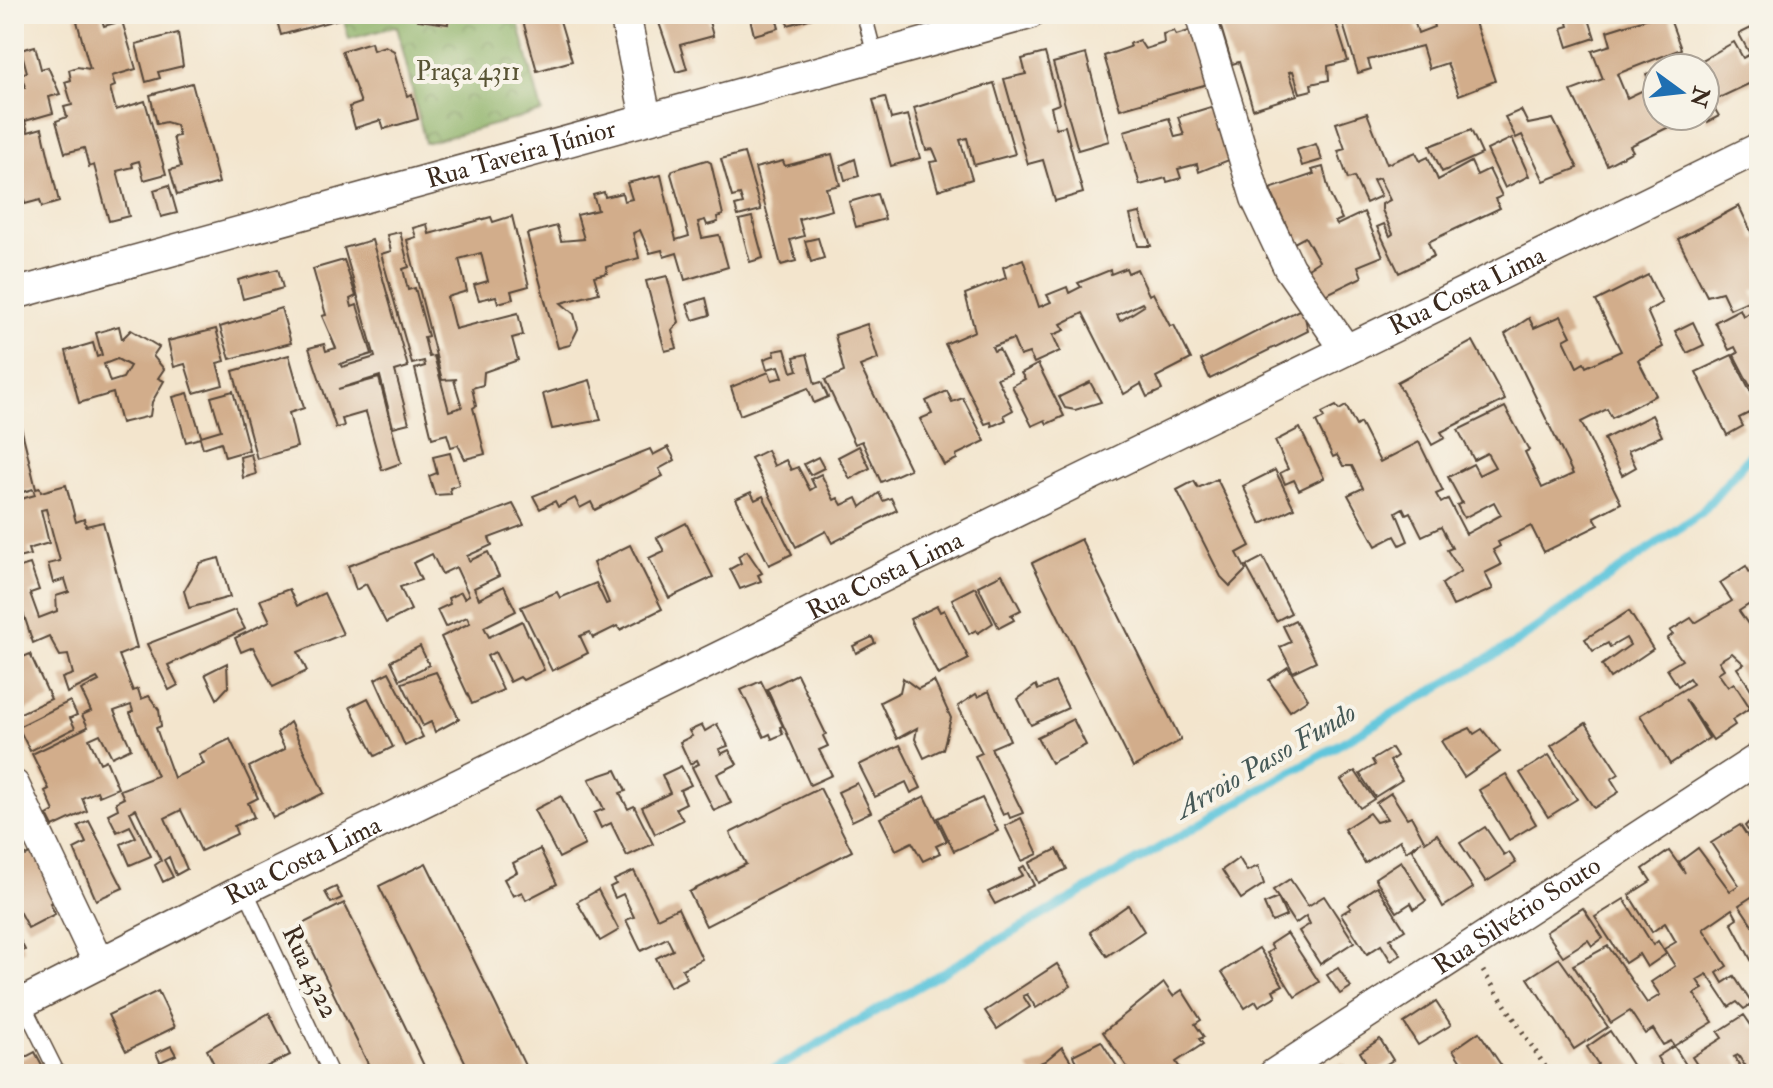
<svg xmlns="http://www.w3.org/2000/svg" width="1773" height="1088" font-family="'IM FELL Double Pica',serif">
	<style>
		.forest { fill: url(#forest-crowns); stroke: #646e42; stroke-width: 2 }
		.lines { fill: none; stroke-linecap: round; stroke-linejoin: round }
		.stream { stroke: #60c6dc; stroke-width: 9 }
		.building { fill: #d2ad8b; fill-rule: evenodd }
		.service-casing { stroke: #574638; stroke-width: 17 }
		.minor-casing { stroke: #574638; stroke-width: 33 }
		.path { stroke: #574638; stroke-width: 5; stroke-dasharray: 2 6; stroke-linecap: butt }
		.service { stroke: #fff; stroke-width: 14 }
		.minor { stroke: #fff; stroke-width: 30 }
		.labels { text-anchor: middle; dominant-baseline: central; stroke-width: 8; stroke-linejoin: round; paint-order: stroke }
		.park-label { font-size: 26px; fill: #585334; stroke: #f7f3e8 }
		.street-label { font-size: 26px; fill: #3b2a1e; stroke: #f7f3e8 }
		.water-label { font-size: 28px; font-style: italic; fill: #465957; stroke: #f7f3e8 }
	</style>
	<defs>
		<pattern id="forest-crowns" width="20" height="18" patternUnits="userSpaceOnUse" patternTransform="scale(2)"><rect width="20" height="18" fill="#8cb166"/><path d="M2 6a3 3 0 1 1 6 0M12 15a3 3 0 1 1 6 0" fill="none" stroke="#749053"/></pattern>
	</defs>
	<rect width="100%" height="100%" fill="#f7f3e8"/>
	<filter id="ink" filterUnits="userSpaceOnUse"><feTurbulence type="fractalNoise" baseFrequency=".0125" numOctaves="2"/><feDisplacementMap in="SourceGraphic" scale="16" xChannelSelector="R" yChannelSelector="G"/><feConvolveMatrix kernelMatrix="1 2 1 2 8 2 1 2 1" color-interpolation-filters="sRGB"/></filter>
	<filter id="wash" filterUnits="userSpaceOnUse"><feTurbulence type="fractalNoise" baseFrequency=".006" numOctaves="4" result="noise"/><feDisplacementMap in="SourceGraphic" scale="32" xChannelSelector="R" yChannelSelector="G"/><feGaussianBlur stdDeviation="1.8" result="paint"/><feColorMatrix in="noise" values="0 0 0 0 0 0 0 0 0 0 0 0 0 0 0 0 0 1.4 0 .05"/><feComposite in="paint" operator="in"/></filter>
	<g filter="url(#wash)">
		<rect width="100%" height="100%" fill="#f3e5cd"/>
		<path class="forest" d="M 342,14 L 516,14 L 542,112 L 425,143 L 397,26 L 349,39 Z"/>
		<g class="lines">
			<path class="stream" d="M 766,1074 L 1512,645 L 1702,512 L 1759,445"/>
		</g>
		<g id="blocks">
			<g class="building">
				<path d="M 75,14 L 100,14 L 104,26 L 122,21 L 136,69 L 112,76 L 115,86 L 110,88 L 116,110 L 145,101 L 166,174 L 144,180 L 139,161 L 132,163 L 133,167 L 117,171 L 129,216 L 109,221 L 94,165 L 89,167 L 84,148 L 65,153 L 56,121 L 67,117 L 64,107 L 72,105 L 65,82 L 71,80 L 69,70 L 77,67 L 90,69 Z"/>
				<path d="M 275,14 L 337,14 L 339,19 L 281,35 Z"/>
				<path d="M 419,14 L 449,14 L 448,24 L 418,20 Z"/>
				<path d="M 521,14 L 558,14 L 572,61 L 537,71 Z"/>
				<path d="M 656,14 L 707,14 L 713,36 L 680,45 L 687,69 L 676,72 Z"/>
				<path d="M 749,14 L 775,14 L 779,28 L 754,35 Z"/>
				<path d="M 785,14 L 823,14 L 823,15 L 788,25 Z"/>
				<path d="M 1252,14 L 1333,14 L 1348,61 L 1328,66 L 1329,80 L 1311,84 L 1312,90 L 1300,93 L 1293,71 L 1289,72 L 1297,95 L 1253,109 L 1239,62 L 1232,64 L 1220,24 Z"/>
				<path d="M 1340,14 L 1352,14 L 1354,23 L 1385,17 L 1384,14 L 1412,14 L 1418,33 L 1434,27 L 1433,23 L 1472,14 L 1495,81 L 1459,95 L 1447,63 L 1429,69 L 1422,46 L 1368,60 L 1371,69 L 1358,73 Z"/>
				<path d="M 1482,14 L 1514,14 L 1514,15 L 1484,23 Z"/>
				<path d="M 1565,14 L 1596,14 L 1589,19 L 1595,38 L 1568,47 L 1562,28 L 1569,26 Z"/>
				<path d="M 1661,14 L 1668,14 L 1681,49 L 1617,74 L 1627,98 L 1652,86 L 1646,74 L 1657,70 L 1657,116 L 1666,116 L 1671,126 L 1630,146 L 1633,151 L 1607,165 L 1571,91 L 1603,79 L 1592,51 L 1611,45 L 1607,31 Z"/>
				<path d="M 1759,24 L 1759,75 L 1752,79 L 1753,82 L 1719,98 L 1699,62 L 1734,42 L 1743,58 L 1750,54 L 1739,34 Z"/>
				<path d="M 1202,27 L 1218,81 L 1120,109 L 1104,56 L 1130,47 L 1129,44 L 1139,40 L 1145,49 L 1164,43 L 1163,34 L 1174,31 L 1176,35 Z"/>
				<path d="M 178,33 L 183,66 L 158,72 L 160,78 L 146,82 L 136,44 Z"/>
				<path d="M 371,42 L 373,50 L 385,46 L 394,51 L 407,96 L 412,94 L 418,119 L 384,129 L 381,120 L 355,128 L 349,107 L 361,103 L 342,51 Z"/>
				<path d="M 35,46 L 41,69 L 48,67 L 60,94 L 49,97 L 53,113 L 25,121 L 28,132 L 42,128 L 59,202 L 42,207 L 40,200 L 25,204 L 16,168 L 23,166 L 14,161 L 14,90 L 25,87 L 21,74 L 27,72 L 21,50 Z"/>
				<path d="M 1045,53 L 1059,104 L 1051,107 L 1056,128 L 1065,126 L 1083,193 L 1055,201 L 1043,160 L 1028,164 L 1004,79 L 1026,74 L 1022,59 Z"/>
				<path d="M 1086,54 L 1109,141 L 1078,150 L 1053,63 Z"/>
				<path d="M 1686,58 L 1691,68 L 1661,68 Z"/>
				<path d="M 192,83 L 219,183 L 177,195 L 170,170 L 181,167 L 173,137 L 179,136 L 176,125 L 166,122 L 157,124 L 150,95 Z"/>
				<path d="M 994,83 L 1015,154 L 974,165 L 967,138 L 960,140 L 972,179 L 938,190 L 930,162 L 938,161 L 933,149 L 926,150 L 914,108 Z"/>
				<path d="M 885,97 L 891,119 L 908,115 L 920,158 L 891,166 L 873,100 Z"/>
				<path d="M 1224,103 L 1239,156 L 1199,172 L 1197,164 L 1178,169 L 1181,178 L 1167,182 L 1166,178 L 1140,185 L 1124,131 L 1169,118 L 1175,137 L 1184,135 L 1178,117 Z"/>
				<path d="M 1712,104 L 1719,116 L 1708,122 L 1705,107 Z"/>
				<path d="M 1521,110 L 1528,124 L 1553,119 L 1578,168 L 1544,181 L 1522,135 L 1516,138 L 1505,117 Z"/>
				<path d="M 1367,113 L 1387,164 L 1416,152 L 1420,161 L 1428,157 L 1438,180 L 1471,162 L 1477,175 L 1489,169 L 1502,196 L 1495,199 L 1500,208 L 1428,242 L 1434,256 L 1399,273 L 1377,227 L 1384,224 L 1390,236 L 1393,234 L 1382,210 L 1382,204 L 1390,200 L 1379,178 L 1373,180 L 1381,196 L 1366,203 L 1354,177 L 1348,179 L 1338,151 L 1345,149 L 1336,123 Z"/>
				<path d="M 1471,130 L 1482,154 L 1442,172 L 1430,146 Z"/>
				<path d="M 1512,138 L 1529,176 L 1505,188 L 1487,150 Z"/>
				<path d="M 1316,144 L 1322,160 L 1302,166 L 1297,150 Z"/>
				<path d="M 744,153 L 761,210 L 738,216 L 735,206 L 743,204 L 740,195 L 732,197 L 721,159 Z"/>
				<path d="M 832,154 L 840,185 L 826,188 L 832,210 L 799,219 L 804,236 L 790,240 L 796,261 L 781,265 L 755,168 L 783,161 L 785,166 Z"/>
				<path d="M 855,159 L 859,176 L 845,180 L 841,165 Z"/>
				<path d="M 706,160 L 711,163 L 723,215 L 717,217 L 718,222 L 707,225 L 705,220 L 698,222 L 702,238 L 719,235 L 728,267 L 685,280 L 677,253 L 664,257 L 662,250 L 650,253 L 640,230 L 633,233 L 639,258 L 606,267 L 607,273 L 594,276 L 599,293 L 561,303 L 574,314 L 578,329 L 570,345 L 558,348 L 527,234 L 557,226 L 561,241 L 584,239 L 577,215 L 598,210 L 593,195 L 604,192 L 605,197 L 622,193 L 624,201 L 632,199 L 627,183 L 661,175 L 676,240 L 689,236 L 671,174 L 673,170 Z"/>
				<path d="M 1323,167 L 1330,195 L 1342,219 L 1335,222 L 1337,225 L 1364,212 L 1383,256 L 1358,266 L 1362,277 L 1323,296 L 1308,268 L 1319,261 L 1305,237 L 1294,243 L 1270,189 L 1314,174 L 1312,170 Z"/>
				<path d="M 169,185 L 177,213 L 161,217 L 154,190 Z"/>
				<path d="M 877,194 L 885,219 L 856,227 L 849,202 Z"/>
				<path d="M 1739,206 L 1755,240 L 1759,238 L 1759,287 L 1752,291 L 1756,300 L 1759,298 L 1759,381 L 1750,386 L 1734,355 L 1738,353 L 1735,347 L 1729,350 L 1715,322 L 1740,309 L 1743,316 L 1753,310 L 1748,301 L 1730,309 L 1722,292 L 1707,296 L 1678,239 Z"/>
				<path d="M 1140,213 L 1151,246 L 1138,246 L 1130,215 Z"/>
				<path d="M 512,216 L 529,286 L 511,291 L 513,299 L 498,303 L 496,296 L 479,300 L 474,285 L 488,281 L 481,253 L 459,259 L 467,291 L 447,297 L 455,329 L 518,313 L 523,335 L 512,338 L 518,360 L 484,372 L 483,385 L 472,388 L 476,406 L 473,408 L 485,454 L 465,459 L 458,445 L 451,447 L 447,434 L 432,438 L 415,369 L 425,366 L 424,361 L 412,364 L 381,254 L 391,251 L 387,235 L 400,232 L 409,267 L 403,269 L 408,290 L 415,288 L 428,336 L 424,337 L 429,357 L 434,356 L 449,411 L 462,407 L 454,380 L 457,379 L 442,380 L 407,240 L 416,237 L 413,228 L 427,224 L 429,234 L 491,217 L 493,222 Z"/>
				<path d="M 752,217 L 763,258 L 750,262 L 739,220 Z"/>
				<path d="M 818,238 L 824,258 L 811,262 L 805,241 Z"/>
				<path d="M 372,240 L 408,367 L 395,371 L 409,423 L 393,427 L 380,376 L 338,389 L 379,378 L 401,463 L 382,470 L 366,412 L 342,419 L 344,426 L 336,428 L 309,348 L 324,344 L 326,351 L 336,348 L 322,316 L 326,315 L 313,269 L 344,260 L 356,296 L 350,299 L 352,307 L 357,305 L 372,354 L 340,364 L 342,367 L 375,357 L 344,248 Z"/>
				<path d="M 1023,259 L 1039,307 L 1051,302 L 1047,295 L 1067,287 L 1069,293 L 1081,287 L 1078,283 L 1088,279 L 1110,270 L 1111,274 L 1126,268 L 1128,273 L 1137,269 L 1149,295 L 1153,293 L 1170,326 L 1174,325 L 1191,359 L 1156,377 L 1162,390 L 1147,397 L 1141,384 L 1124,394 L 1083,313 L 1061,324 L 1065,330 L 1053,335 L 1060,351 L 1034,363 L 1029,353 L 1020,356 L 1013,339 L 992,347 L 994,351 L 999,349 L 1011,373 L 997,378 L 1013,410 L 1004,415 L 1006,420 L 992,426 L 991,422 L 985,424 L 945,344 L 975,331 L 965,294 L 1006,278 L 1003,267 ZM 1142,303 L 1144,306 L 1120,321 L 1117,315 Z"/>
				<path d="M 278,269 L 283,288 L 243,299 L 238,280 Z"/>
				<path d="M 1648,275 L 1662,303 L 1647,311 L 1663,347 L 1638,360 L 1656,395 L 1612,418 L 1607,409 L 1581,422 L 1621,503 L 1594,517 L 1599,525 L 1544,552 L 1531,526 L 1498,542 L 1500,546 L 1493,550 L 1501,565 L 1485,573 L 1493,589 L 1453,606 L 1442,584 L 1461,571 L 1447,550 L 1452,548 L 1441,527 L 1422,536 L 1410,512 L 1406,514 L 1403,508 L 1396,512 L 1408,541 L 1400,545 L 1395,536 L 1376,546 L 1348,495 L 1363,488 L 1352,466 L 1343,466 L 1337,455 L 1333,457 L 1316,422 L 1324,418 L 1322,413 L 1336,406 L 1339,410 L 1346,406 L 1356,426 L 1360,423 L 1380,462 L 1419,442 L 1443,491 L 1436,494 L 1441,503 L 1448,499 L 1466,534 L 1501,515 L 1494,502 L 1464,518 L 1457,505 L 1462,503 L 1448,477 L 1473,464 L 1479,475 L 1495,467 L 1487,453 L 1474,460 L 1458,430 L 1505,407 L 1529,450 L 1525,452 L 1542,488 L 1573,474 L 1505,334 L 1529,318 L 1534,328 L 1561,316 L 1571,336 L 1564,340 L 1577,367 L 1584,363 L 1586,367 L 1621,351 L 1596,301 Z"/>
				<path d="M 667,276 L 679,322 L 672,330 L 677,348 L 665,351 L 646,281 Z"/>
				<path d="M 706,298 L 710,315 L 693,320 L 687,304 Z"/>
				<path d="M 281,308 L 291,343 L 230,359 L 220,327 Z"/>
				<path d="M 1303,308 L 1308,331 L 1210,379 L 1201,360 Z"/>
				<path d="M 1693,322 L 1704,345 L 1687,353 L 1675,331 Z"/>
				<path d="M 867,324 L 878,359 L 860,366 L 910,469 L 881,482 L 862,441 L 855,444 L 825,380 L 844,372 L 835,335 Z"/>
				<path d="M 119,326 L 122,339 L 131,330 L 159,347 L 153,356 L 164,369 L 158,378 L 164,381 L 152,402 L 150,416 L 121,423 L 113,393 L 79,403 L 66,351 L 93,343 L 97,357 L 102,355 L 96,333 ZM 117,359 L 130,366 L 123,378 L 110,382 L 104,364 Z"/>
				<path d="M 216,329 L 225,361 L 217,363 L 223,385 L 194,393 L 185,364 L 174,367 L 168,341 Z"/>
				<path d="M 1473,341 L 1505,400 L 1441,432 L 1445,438 L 1432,445 L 1397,382 Z"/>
				<path d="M 785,349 L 792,372 L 798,370 L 794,357 L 807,354 L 815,384 L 821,382 L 828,397 L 814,403 L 808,388 L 740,415 L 731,387 L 769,372 L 772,380 L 783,377 L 779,366 L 767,369 L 764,359 L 775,355 L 774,351 Z"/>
				<path d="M 289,355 L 304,408 L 289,413 L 297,447 L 257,459 L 233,371 Z"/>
				<path d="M 1732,355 L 1759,408 L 1739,418 L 1743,426 L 1727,435 L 1696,372 Z"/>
				<path d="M 1038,364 L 1064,416 L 1047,424 L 1045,420 L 1032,426 L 1012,386 L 1025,379 L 1021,373 Z"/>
				<path d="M 590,380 L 601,420 L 552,429 L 543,394 Z"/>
				<path d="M 1090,382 L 1101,402 L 1075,410 L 1065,408 L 1059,397 Z"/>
				<path d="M 233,391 L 249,450 L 225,457 L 221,442 L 203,448 L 200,438 L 186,442 L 173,397 L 188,393 L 201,436 L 221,430 L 211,397 Z"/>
				<path d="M 947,391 L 952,402 L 963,398 L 985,441 L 956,455 L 957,459 L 944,465 L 920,419 L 932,414 L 926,401 Z"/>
				<path d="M 15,402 L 36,489 L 40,488 L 41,492 L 66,485 L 76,522 L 84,519 L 86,526 L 103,522 L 137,648 L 119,655 L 133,691 L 138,689 L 141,699 L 149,696 L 159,710 L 161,726 L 156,728 L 174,778 L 204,764 L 199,754 L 230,739 L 258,798 L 248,803 L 254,817 L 234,826 L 237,834 L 201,851 L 181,810 L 165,818 L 187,869 L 176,875 L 169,857 L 164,860 L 173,877 L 163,882 L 155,865 L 161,861 L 136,809 L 130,812 L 151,856 L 130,865 L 121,844 L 136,837 L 130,826 L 117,832 L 108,814 L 118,809 L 116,802 L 124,798 L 120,790 L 157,776 L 130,713 L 133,711 L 131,705 L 114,711 L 131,748 L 112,757 L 100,734 L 89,739 L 100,763 L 106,760 L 118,788 L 99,796 L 97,791 L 82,798 L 87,811 L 53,827 L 47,815 L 54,811 L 45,791 L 49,789 L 32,754 L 88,727 L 82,715 L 91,711 L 81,690 L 99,681 L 97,678 L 67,693 L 62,678 L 73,674 L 68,655 L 60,656 L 49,636 L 33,643 L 19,600 L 14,602 L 14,569 L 30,564 L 39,590 L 30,593 L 39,618 L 57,611 L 56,596 L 69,592 L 65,579 L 53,583 L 48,564 L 60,561 L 46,509 L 41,510 L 49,543 L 28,549 L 30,555 L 14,559 L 14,532 L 18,531 L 14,501 L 35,495 L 33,489 L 14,495 Z"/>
				<path d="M 1652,415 L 1662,436 L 1628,451 L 1636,467 L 1622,475 L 1604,439 Z"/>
				<path d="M 1300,428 L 1324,478 L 1299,490 L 1294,480 L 1285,484 L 1280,473 L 1288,469 L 1275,441 Z"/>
				<path d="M 859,446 L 870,468 L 850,479 L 838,457 Z"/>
				<path d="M 668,447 L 675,460 L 659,469 L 663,476 L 595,510 L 591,502 L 580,508 L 575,498 L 558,507 L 555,501 L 540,509 L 533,496 L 650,449 L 653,455 Z"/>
				<path d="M 767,450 L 774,466 L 786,460 L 791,470 L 798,467 L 810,490 L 815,487 L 811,479 L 821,474 L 834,500 L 838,498 L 842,505 L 857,498 L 861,507 L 879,493 L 883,501 L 891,498 L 897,510 L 832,543 L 826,531 L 796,547 L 751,458 Z"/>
				<path d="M 450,453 L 459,485 L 450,488 L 451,494 L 435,495 L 429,476 L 437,473 L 433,457 Z"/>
				<path d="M 251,454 L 256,474 L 243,478 L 240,457 Z"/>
				<path d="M 818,457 L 824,468 L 810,475 L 804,464 Z"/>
				<path d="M 1275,470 L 1294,508 L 1261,524 L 1243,486 Z"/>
				<path d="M 1217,479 L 1250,546 L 1237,553 L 1246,570 L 1230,586 L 1221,577 L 1177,490 L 1194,481 L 1198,488 Z"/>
				<path d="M 751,492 L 755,500 L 763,496 L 792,554 L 769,565 L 736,499 Z"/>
				<path d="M 513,504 L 524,525 L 489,538 L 492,545 L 467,556 L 469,561 L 488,552 L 499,576 L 474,588 L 479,599 L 504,586 L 516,611 L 484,627 L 489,637 L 522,621 L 544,670 L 523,680 L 520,677 L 510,682 L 495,652 L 487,656 L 503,690 L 472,704 L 441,637 L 470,623 L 467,617 L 445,627 L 437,610 L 450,604 L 448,598 L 461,592 L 464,598 L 469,595 L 456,567 L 442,574 L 432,554 L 413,563 L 421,580 L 400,587 L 411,610 L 386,623 L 366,584 L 356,590 L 348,566 Z"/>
				<path d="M 686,523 L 713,577 L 669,598 L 649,558 L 664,551 L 657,538 Z"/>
				<path d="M 1081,539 L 1181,740 L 1133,767 L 1032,563 Z"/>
				<path d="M 630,545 L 662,609 L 620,630 L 617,626 L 593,638 L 590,632 L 580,636 L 588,653 L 552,671 L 521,607 L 557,592 L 560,598 L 596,583 L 606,604 L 609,603 L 593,563 Z"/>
				<path d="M 747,551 L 762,573 L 758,575 L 761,581 L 740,589 L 730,569 L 741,563 L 738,556 Z"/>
				<path d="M 1263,557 L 1291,613 L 1276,621 L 1246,566 Z"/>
				<path d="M 219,558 L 230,597 L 189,608 L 184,591 L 200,563 Z"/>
				<path d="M 1746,566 L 1759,589 L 1759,598 L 1739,611 L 1759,640 L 1759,721 L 1750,708 L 1732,720 L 1735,725 L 1713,740 L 1685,699 L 1709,738 L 1670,764 L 1640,715 L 1693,684 L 1689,678 L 1678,686 L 1667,669 L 1682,660 L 1667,639 L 1673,634 L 1670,631 L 1691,618 L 1695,623 L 1732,601 L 1720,583 ZM 1732,653 L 1744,664 L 1737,668 L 1758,700 L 1749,706 L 1734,683 L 1728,687 L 1718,673 L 1724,669 L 1719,661 Z"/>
				<path d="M 1002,574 L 1021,610 L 1011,615 L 1014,620 L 999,628 L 978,586 Z"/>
				<path d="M 975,587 L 993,623 L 978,633 L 976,630 L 969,634 L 952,599 Z"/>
				<path d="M 289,589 L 297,606 L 324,593 L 343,634 L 298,652 L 307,671 L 273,687 L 253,647 L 241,652 L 235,638 L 270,621 L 260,600 Z"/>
				<path d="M 937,606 L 940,612 L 944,610 L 969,659 L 938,675 L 910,619 Z"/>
				<path d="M 235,610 L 245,629 L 168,665 L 178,685 L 169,690 L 147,644 Z"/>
				<path d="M 1629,611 L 1653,649 L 1610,678 L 1602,665 L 1630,645 L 1626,638 L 1610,647 L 1608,643 L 1593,651 L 1585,639 Z"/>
				<path d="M 1295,620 L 1316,661 L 1293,672 L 1280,647 L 1291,642 L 1283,626 Z"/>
				<path d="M 872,637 L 875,643 L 856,653 L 853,646 Z"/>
				<path d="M 420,646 L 429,665 L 400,680 L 391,661 Z"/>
				<path d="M 30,654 L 51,699 L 14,716 L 14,661 Z"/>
				<path d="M 227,663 L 228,687 L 217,699 L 205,674 Z"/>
				<path d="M 1288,667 L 1308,699 L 1290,711 L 1269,680 Z"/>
				<path d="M 389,672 L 423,737 L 405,746 L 375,679 Z"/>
				<path d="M 436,672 L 459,719 L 435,732 L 431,722 L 423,726 L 402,683 Z"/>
				<path d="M 797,674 L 826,734 L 823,736 L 828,746 L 819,750 L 832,775 L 810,785 L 767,689 Z"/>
				<path d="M 903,678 L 918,689 L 934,681 L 951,718 L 943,749 L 924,758 L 915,739 L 917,728 L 897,739 L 880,702 L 900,692 Z"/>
				<path d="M 761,681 L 783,726 L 780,727 L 783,734 L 772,739 L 770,734 L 764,737 L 741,690 Z"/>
				<path d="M 1055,682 L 1068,708 L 1031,725 L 1018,699 L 1036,685 L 1038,690 Z"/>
				<path d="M 989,691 L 1010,740 L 991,748 L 1023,813 L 1010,818 L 1008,813 L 1003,815 L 975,756 L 982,753 L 958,706 L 976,694 L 978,697 Z"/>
				<path d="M 368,698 L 393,747 L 375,756 L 350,707 Z"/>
				<path d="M 70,701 L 77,715 L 70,718 L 75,728 L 30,751 L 18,727 Z"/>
				<path d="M 1073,719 L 1086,745 L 1051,763 L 1037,737 Z"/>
				<path d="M 290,722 L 324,793 L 273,818 L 249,767 L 285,749 L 277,733 Z"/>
				<path d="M 1586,723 L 1619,774 L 1611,779 L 1619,792 L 1594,808 L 1551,746 Z"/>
				<path d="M 717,724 L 728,746 L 719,749 L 721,754 L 729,750 L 737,764 L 717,774 L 731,803 L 714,811 L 692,767 L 699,764 L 697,760 L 690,764 L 680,742 L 692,736 L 689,731 L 702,725 L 705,731 Z"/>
				<path d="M 1470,728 L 1474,734 L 1482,729 L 1500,752 L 1464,777 L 1441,741 Z"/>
				<path d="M 900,745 L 921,788 L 911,793 L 906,782 L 875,797 L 859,765 Z"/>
				<path d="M 1392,748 L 1397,756 L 1390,761 L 1402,780 L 1375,797 L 1360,774 L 1375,765 L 1372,760 Z"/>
				<path d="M 1549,755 L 1577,799 L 1548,817 L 1520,773 Z"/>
				<path d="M 681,766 L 691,785 L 680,790 L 686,803 L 676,808 L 683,820 L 655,834 L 642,807 L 670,793 L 662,775 Z"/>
				<path d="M 616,770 L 626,791 L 620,793 L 628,809 L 634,806 L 653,844 L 627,856 L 611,823 L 601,828 L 594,813 L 604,809 L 589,779 Z"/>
				<path d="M 1355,771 L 1374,799 L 1360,808 L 1341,780 Z"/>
				<path d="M 1506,774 L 1536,824 L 1509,840 L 1479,790 Z"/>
				<path d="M 857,783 L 871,812 L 852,821 L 838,792 Z"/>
				<path d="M 820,788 L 852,851 L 706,926 L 689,892 L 746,864 L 730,833 Z"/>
				<path d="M 1391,793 L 1407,818 L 1411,816 L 1425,842 L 1437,834 L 1473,888 L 1443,907 L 1412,849 L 1421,841 L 1406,851 L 1400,840 L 1365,863 L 1344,829 L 1369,813 L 1376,822 L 1387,819 L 1376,803 Z"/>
				<path d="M 561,796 L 585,845 L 559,858 L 534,810 Z"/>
				<path d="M 925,796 L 947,841 L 936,846 L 940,853 L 923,861 L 912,842 L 896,850 L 880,818 Z"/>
				<path d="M 982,798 L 998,831 L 954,851 L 938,818 Z"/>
				<path d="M 1759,813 L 1759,847 L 1745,826 Z"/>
				<path d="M 1021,818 L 1038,854 L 1022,861 L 1005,826 Z"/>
				<path d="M 89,821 L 123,888 L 96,900 L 74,849 L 86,843 L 78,826 Z"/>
				<path d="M 1740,825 L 1759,854 L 1759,875 L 1756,877 L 1759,892 L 1739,905 L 1759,935 L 1759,975 L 1731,922 L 1737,918 L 1732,909 L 1703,929 L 1727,966 L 1717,973 L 1723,983 L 1734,976 L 1752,1004 L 1744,1009 L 1737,1002 L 1729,1007 L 1707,974 L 1697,980 L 1703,989 L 1694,994 L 1713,1022 L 1674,1046 L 1692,1074 L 1667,1074 L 1657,1057 L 1674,1046 L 1671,1041 L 1663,1045 L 1653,1029 L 1645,1034 L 1630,1011 L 1611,1023 L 1573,965 L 1608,946 L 1647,1003 L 1660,995 L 1651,982 L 1675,966 L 1664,949 L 1676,942 L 1665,923 L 1652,932 L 1629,895 L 1651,881 L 1643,869 L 1669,851 L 1685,873 L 1679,862 L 1698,848 L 1730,891 L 1739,885 L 1711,843 Z"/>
				<path d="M 1485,827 L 1504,855 L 1509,852 L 1516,863 L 1486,882 L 1460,843 Z"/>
				<path d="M 14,833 L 26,856 L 34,852 L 58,899 L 50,903 L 55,914 L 28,928 L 14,902 Z"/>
				<path d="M 540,849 L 557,884 L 526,900 L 522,892 L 513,896 L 504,879 L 517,872 L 513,863 Z"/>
				<path d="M 1057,849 L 1067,869 L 1038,883 L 1029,863 Z"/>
				<path d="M 1239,858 L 1247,871 L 1258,866 L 1264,884 L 1241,899 L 1222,870 Z"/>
				<path d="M 1401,861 L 1426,901 L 1414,909 L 1411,903 L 1397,912 L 1375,878 Z"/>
				<path d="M 426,863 L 496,1005 L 529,1074 L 471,1074 L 414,957 L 379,886 Z"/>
				<path d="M 1024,866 L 1034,885 L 995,904 L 988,892 L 1023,875 L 1019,869 Z"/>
				<path d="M 634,871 L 657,918 L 678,908 L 702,959 L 682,969 L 687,978 L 670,987 L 656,958 L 673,950 L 667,938 L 641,951 L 626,920 L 634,917 L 623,894 L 615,898 L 610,887 L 616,884 L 614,880 Z"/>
				<path d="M 1290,879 L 1308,906 L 1324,896 L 1354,942 L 1320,964 L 1299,931 L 1310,924 L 1306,916 L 1295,924 L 1273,890 Z"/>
				<path d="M 1377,886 L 1405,930 L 1390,939 L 1401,955 L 1391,961 L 1381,945 L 1367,954 L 1341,914 L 1351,908 L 1348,905 Z"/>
				<path d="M 336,887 L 342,898 L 331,903 L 325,892 Z"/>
				<path d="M 598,890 L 619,930 L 600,941 L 577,902 Z"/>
				<path d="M 1278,898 L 1286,916 L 1272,922 L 1264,904 Z"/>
				<path d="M 1624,899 L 1653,945 L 1658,941 L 1666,954 L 1647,967 L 1639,954 L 1625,963 L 1595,917 Z"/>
				<path d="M 344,903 L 403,1022 L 428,1074 L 373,1074 L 300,925 Z"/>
				<path d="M 1128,905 L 1144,931 L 1107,956 L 1090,932 Z"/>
				<path d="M 1583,908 L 1603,938 L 1592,946 L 1588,940 L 1563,956 L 1546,932 Z"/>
				<path d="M 14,928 L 25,950 L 14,955 Z"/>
				<path d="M 1287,933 L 1319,982 L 1295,997 L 1267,953 L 1273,949 L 1270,944 Z"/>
				<path d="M 1259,948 L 1283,985 L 1273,990 L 1276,996 L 1259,1006 L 1256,1001 L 1245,1008 L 1222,972 Z"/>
				<path d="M 1559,958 L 1608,1027 L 1574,1049 L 1528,978 Z"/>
				<path d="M 1057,964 L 1071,986 L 1036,1008 L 1027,994 L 1023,996 L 1030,1007 L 997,1029 L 985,1011 Z"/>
				<path d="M 1338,968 L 1351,987 L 1340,994 L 1327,975 Z"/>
				<path d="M 1164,983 L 1173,996 L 1182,990 L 1201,1020 L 1195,1024 L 1204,1037 L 1199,1039 L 1203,1044 L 1176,1062 L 1180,1068 L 1171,1074 L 1132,1074 L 1103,1032 Z"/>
				<path d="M 158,991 L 175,1027 L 126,1051 L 108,1015 Z"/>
				<path d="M 1436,1002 L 1451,1025 L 1418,1045 L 1404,1023 Z"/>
				<path d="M 269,1013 L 290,1055 L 252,1074 L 219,1074 L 207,1050 Z"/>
				<path d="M 1744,1015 L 1753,1028 L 1759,1026 L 1759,1074 L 1750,1074 L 1738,1055 L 1734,1057 L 1743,1070 L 1737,1074 L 1703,1074 L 1692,1057 L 1722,1038 L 1718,1032 Z"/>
				<path d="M 1610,1031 L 1622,1049 L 1638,1074 L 1587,1074 L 1598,1064 L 1587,1047 Z"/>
				<path d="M 1479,1032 L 1507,1074 L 1469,1074 L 1453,1050 Z"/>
				<path d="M 1380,1039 L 1393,1060 L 1372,1073 L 1360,1052 Z"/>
				<path d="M 1101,1041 L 1122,1074 L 1084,1074 L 1074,1058 L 1073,1055 Z"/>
				<path d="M 171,1046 L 176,1055 L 160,1062 L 156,1053 Z"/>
				<path d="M 1062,1047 L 1079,1074 L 1032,1074 L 1028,1068 L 1045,1061 Z"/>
				<path d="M 35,1052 L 47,1074 L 14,1074 L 14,1063 Z"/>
				<path d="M 1342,1063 L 1349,1074 L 1325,1074 Z"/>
			</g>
		</g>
	</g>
	<g filter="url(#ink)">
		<use href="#blocks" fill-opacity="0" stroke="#574638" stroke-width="2"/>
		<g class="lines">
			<g class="service-casing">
				<g id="service">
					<path d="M 864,14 L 875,56"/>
					<path d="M 245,889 L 331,1074"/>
					<path d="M 22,1002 L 58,1074"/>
				</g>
			</g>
			<g class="minor-casing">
				<g id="minor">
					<path d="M 625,14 L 646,118"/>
					<path d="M 1200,14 L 1256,198 L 1289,268 L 1346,350"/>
					<path id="s1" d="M 14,294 L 1029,14"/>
					<path d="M 14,785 L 99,964"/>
					<path id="s2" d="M 14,1007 L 245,889 L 1759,148"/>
					<path id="s3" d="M 1274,1074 L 1759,758"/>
				</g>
			</g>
			<path class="path" d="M 1483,971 L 1550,1074"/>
			<use href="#service" class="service"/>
			<use href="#minor" class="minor"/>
		</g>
	</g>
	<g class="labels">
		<g class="park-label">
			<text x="468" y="72">Praça 4311</text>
		</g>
		<g class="street-label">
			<text stroke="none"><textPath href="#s1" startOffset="526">Rua Taveira Júnior</textPath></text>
			<text stroke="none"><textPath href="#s2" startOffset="1620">Rua Costa Lima</textPath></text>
			<text stroke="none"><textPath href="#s2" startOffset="972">Rua Costa Lima</textPath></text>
			<text stroke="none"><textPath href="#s2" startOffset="324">Rua Costa Lima</textPath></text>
			<text stroke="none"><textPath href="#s3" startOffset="290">Rua Silvério Souto</textPath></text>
			<text transform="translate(310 972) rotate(65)">Rua 4322</text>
		</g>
		<g class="water-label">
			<text transform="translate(1266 761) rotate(-30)">Arroio Passo Fundo</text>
		</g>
	</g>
	<rect width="1773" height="1088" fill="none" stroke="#f7f3e8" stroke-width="48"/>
	<g transform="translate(1681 92) rotate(105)"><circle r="38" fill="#f7f3e8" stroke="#aca397" stroke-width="2"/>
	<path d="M0-6L14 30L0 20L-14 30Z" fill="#1f6fb2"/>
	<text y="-12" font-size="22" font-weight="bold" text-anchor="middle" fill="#3b2a1e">N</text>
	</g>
</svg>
